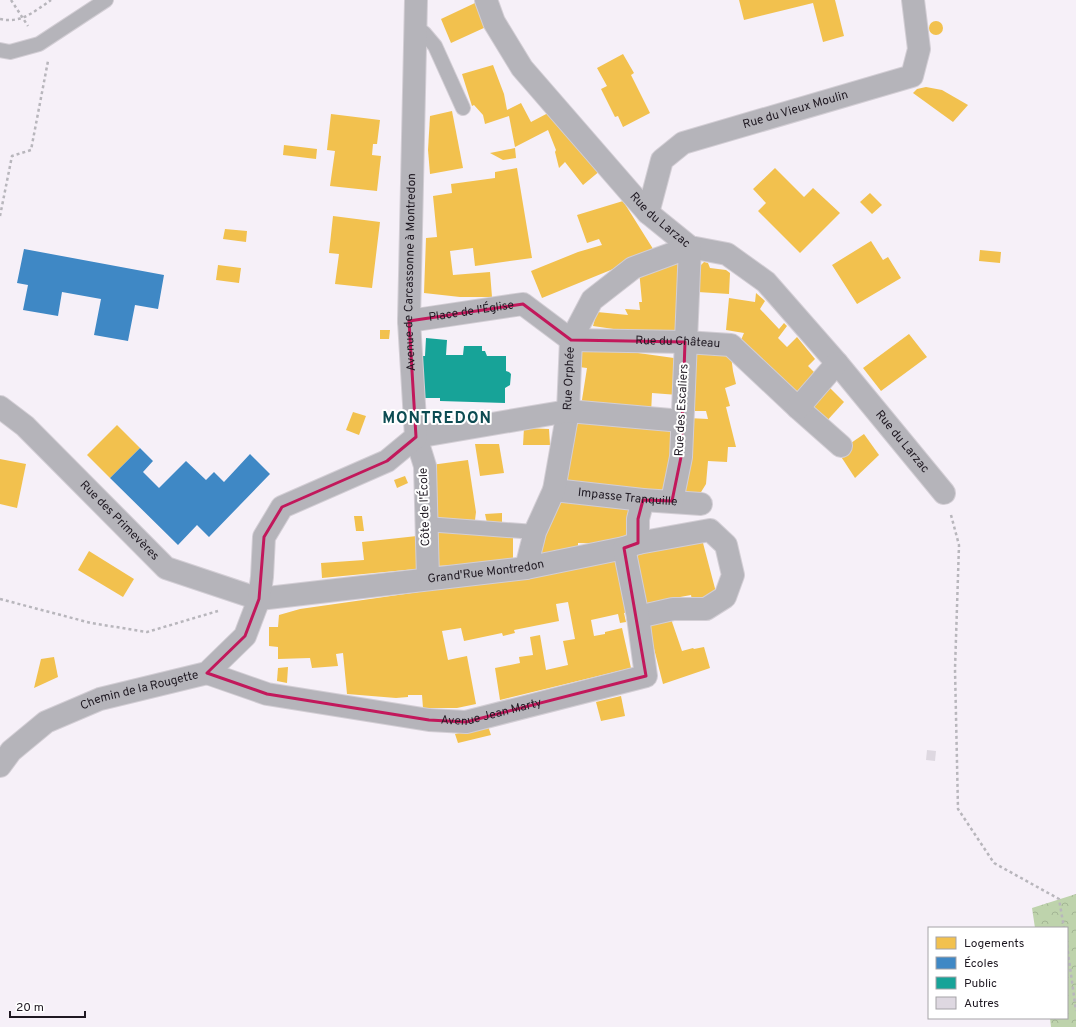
<svg xmlns="http://www.w3.org/2000/svg" width="1076" height="1027" font-family="Overpass,sans-serif">
	<style>
		.forest { fill: url(#forest-crowns) }
		.homes { fill: #f2c14e }
		.schools { fill: #3f88c5 }
		.public { fill: #17a398 }
		.building { fill: #ded8e1 }
		.lines { fill: none; stroke-linecap: round; stroke-linejoin: round }
		.lane-casing { stroke: #d3ced5; stroke-width: 16 }
		.street-casing { stroke: #d3ced5; stroke-width: 24 }
		.path { stroke: #b8b6bc; stroke-width: 2.5; stroke-dasharray: 3 3; stroke-linecap: butt }
		.lane { stroke: #b5b4ba; stroke-width: 14 }
		.street { stroke: #b5b4ba; stroke-width: 22 }
		.marked { fill: none; stroke: #c2185b; stroke-width: 3; stroke-linejoin: round }
		.labels { text-anchor: middle; dominant-baseline: central; stroke-width: 4; stroke-linejoin: round; paint-order: stroke }
		.street-label { font-size: 12px; fill: #1f1922; stroke: #fff }
		.district-label { font-size: 16px; font-weight: bold; letter-spacing: 1px; fill: #0c4b52; stroke: #fff }
	</style>
	<defs>
		<pattern id="forest-crowns" width="20" height="18" patternUnits="userSpaceOnUse"><rect width="20" height="18" fill="#bed3ac"/><path d="M2 6a3 3 0 1 1 6 0M12 15a3 3 0 1 1 6 0" fill="none" stroke="#a3b594"/></pattern>
	</defs>
	<rect width="100%" height="100%" fill="#f6f0f8"/>
	<path class="forest" d="M 1076,894 L 1076,1027 L 1051,1027 L 1050,1018 L 1067,1018 L 1067,928 L 1035,928 L 1032,908 Z"/>
	<g class="homes">
		<path d="M 739,0 L 835,0 L 844,36 L 823,42 L 813,3 L 744,20 Z"/>
		<path d="M 475,3 L 486,27 L 451,43 L 441,19 Z"/>
		<circle cx="936" cy="28" r="7"/>
		<path d="M 623,54 L 634,73 L 631,75 L 650,113 L 623,127 L 618,116 L 615,117 L 601,89 L 607,86 L 597,68 Z"/>
		<path d="M 493,65 L 504,94 L 507,110 L 521,103 L 531,122 L 550,112 L 601,170 L 583,185 L 565,162 L 559,168 L 555,152 L 556,150 L 548,130 L 515,147 L 509,116 L 485,124 L 483,115 L 474,105 L 472,106 L 462,74 Z"/>
		<path d="M 926,87 L 942,90 L 968,105 L 953,122 L 913,93 L 917,89 Z"/>
		<path d="M 452,111 L 463,168 L 430,174 L 428,150 L 430,116 Z"/>
		<path d="M 331,114 L 380,120 L 377,144 L 373,144 L 372,155 L 381,156 L 377,191 L 330,186 L 335,151 L 327,150 Z"/>
		<path d="M 284,145 L 317,149 L 316,159 L 283,155 Z"/>
		<path d="M 515,148 L 516,158 L 503,160 L 490,153 Z"/>
		<path d="M 517,168 L 532,258 L 475,266 L 473,248 L 450,251 L 453,275 L 490,272 L 492,297 L 460,297 L 424,293 L 426,238 L 437,237 L 433,196 L 452,193 L 451,184 L 495,178 L 495,172 Z"/>
		<path d="M 775,168 L 804,197 L 813,188 L 840,213 L 800,253 L 758,211 L 766,203 L 753,189 Z"/>
		<path d="M 870,193 L 882,205 L 872,214 L 860,202 Z"/>
		<path d="M 623,201 L 655,252 L 542,298 L 531,271 L 578,252 L 602,245 L 599,239 L 587,243 L 577,215 Z"/>
		<path d="M 333,216 L 380,222 L 372,288 L 335,284 L 339,254 L 329,253 Z"/>
		<path d="M 225,229 L 247,231 L 246,242 L 223,239 Z"/>
		<path d="M 871,241 L 883,260 L 888,257 L 901,278 L 857,304 L 832,265 Z"/>
		<path d="M 980,250 L 1001,252 L 1000,263 L 979,261 Z"/>
		<path d="M 678,262 L 684,318 L 682,339 L 593,326 L 597,312 L 628,315 L 625,309 L 640,310 L 639,302 L 642,302 L 639,270 Z"/>
		<path d="M 704,262 L 708,263 L 710,268 L 726,270 L 730,273 L 729,294 L 698,292 L 700,266 Z"/>
		<path d="M 218,265 L 241,268 L 239,283 L 216,280 Z"/>
		<path d="M 756,293 L 765,301 L 760,309 L 779,329 L 784,323 L 787,326 L 778,338 L 787,347 L 797,337 L 815,359 L 808,366 L 819,377 L 798,400 L 738,347 L 744,333 L 726,330 L 729,298 L 755,302 Z"/>
		<path d="M 380,330 L 390,330 L 389,339 L 380,339 Z"/>
		<path d="M 909,334 L 927,357 L 881,391 L 863,368 Z"/>
		<path d="M 581,345 L 681,359 L 678,395 L 652,393 L 651,414 L 581,406 L 587,368 L 579,367 Z"/>
		<path d="M 687,347 L 719,348 L 719,356 L 731,356 L 733,371 L 736,384 L 725,388 L 730,406 L 726,407 L 736,447 L 728,447 L 727,462 L 708,461 L 706,484 L 698,497 L 676,496 L 688,418 L 708,419 L 706,411 L 688,411 Z"/>
		<path d="M 825,383 L 844,402 L 824,424 L 804,407 Z"/>
		<path d="M 353,412 L 366,416 L 359,435 L 346,430 Z"/>
		<path d="M 574,419 L 676,426 L 668,495 L 562,487 Z"/>
		<path d="M 117,425 L 140,448 L 110,478 L 87,455 Z"/>
		<path d="M 524,428 L 549,429 L 550,445 L 523,445 Z"/>
		<path d="M 864,434 L 879,455 L 855,478 L 838,452 Z"/>
		<path d="M 475,444 L 499,444 L 504,473 L 480,476 Z"/>
		<path d="M 0,459 L 26,464 L 17,508 L 0,504 Z"/>
		<path d="M 468,460 L 476,512 L 475,520 L 436,519 L 431,465 Z"/>
		<path d="M 405,476 L 408,483 L 397,488 L 394,480 Z"/>
		<path d="M 556,495 L 633,506 L 626,542 L 620,544 L 578,543 L 578,552 L 535,558 Z"/>
		<path d="M 502,513 L 502,525 L 487,523 L 485,514 Z"/>
		<path d="M 354,516 L 362,516 L 364,531 L 356,531 Z"/>
		<path d="M 435,530 L 513,533 L 513,563 L 435,566 Z"/>
		<path d="M 417,536 L 416,569 L 322,578 L 321,563 L 364,560 L 362,542 Z"/>
		<path d="M 699,540 L 703,543 L 717,596 L 693,605 L 691,595 L 642,604 L 630,552 Z"/>
		<path d="M 89,551 L 134,579 L 123,597 L 78,570 Z"/>
		<path d="M 620,555 L 634,611 L 624,613 L 626,622 L 620,623 L 618,614 L 591,620 L 594,636 L 605,634 L 605,632 L 622,628 L 631,668 L 500,700 L 495,668 L 520,663 L 519,657 L 533,655 L 530,637 L 540,635 L 546,670 L 568,665 L 563,641 L 575,639 L 568,602 L 556,604 L 559,621 L 514,630 L 515,633 L 503,636 L 502,633 L 464,641 L 461,628 L 442,631 L 448,660 L 467,656 L 476,704 L 457,708 L 423,708 L 422,695 L 408,695 L 408,697 L 396,698 L 347,694 L 343,653 L 336,654 L 338,666 L 312,668 L 310,658 L 278,659 L 278,647 L 269,646 L 269,627 L 278,627 L 279,615 L 300,609 L 454,587 Z"/>
		<path d="M 670,616 L 682,651 L 693,648 L 694,649 L 704,647 L 710,668 L 663,684 L 648,625 Z"/>
		<path d="M 54,657 L 58,677 L 34,688 L 41,659 Z"/>
		<path d="M 288,667 L 287,683 L 277,681 L 278,668 Z"/>
		<path d="M 621,696 L 625,716 L 601,721 L 596,702 Z"/>
		<path d="M 488,726 L 491,735 L 458,743 L 455,734 Z"/>
	</g>
	<g class="schools">
		<path d="M 24,249 L 164,275 L 158,309 L 135,305 L 128,341 L 94,335 L 101,299 L 62,292 L 58,316 L 23,310 L 28,285 L 17,283 Z"/>
		<path d="M 140,448 L 153,461 L 143,472 L 159,488 L 186,461 L 206,480 L 214,472 L 224,482 L 250,454 L 270,474 L 209,537 L 197,525 L 178,545 L 110,478 Z"/>
	</g>
	<path class="public" d="M 426,338 L 447,340 L 446,355 L 463,355 L 464,346 L 482,346 L 482,351 L 485,351 L 487,356 L 506,356 L 506,371 L 509,372 L 511,374 L 510,385 L 505,388 L 505,403 L 440,401 L 440,398 L 421,398 L 422,356 L 425,356 Z"/>
	<path class="building" d="M 927,750 L 936,751 L 935,761 L 926,760 Z"/>
	<g class="lines">
		<g class="lane-casing">
			<g id="lane">
				<path d="M 416,28 L 424,33 L 435,46 L 463,108"/>
				<path d="M 0,50 L 10,52 L 39,44 L 106,0"/>
				<path d="M 426,524 L 535,532"/>
			</g>
		</g>
		<g class="street-casing">
			<g id="street">
				<path id="s1" d="M 486,0 L 494,22 L 522,68 L 648,213 L 690,247 L 727,254 L 766,282 L 837,363 L 944,493"/>
				<path id="s2" d="M 648,213 L 662,160 L 683,143 L 912,76 L 919,49 L 913,0"/>
				<path id="s3" d="M 409,321 L 523,304 L 571,340 L 685,342 L 731,345 L 798,408 L 841,446"/>
				<path id="s4" d="M 0,407 L 25,426 L 166,568 L 259,599 L 526,568 L 624,548 L 638,543 L 710,530 L 726,545 L 733,575 L 725,597 L 706,609 L 673,609 L 638,617"/>
				<path d="M 798,408 L 837,363"/>
				<path id="s5" d="M 554,490 L 643,500 L 701,504"/>
				<path d="M 638,543 L 638,519 L 643,500"/>
				<path id="s6" d="M 526,568 L 535,532 L 554,490 L 568,411 L 571,340 L 592,300 L 633,268 L 690,247 L 681,457 L 672,501"/>
				<path d="M 428,579 L 425,466 L 416,437 L 568,411 L 682,421"/>
				<path id="s7" d="M 207,673 L 267,694 L 429,720 L 466,722 L 646,676 L 638,617 L 624,548"/>
				<path id="s8" d="M 0,766 L 11,751 L 46,722 L 100,699 L 207,673 L 245,636 L 259,599 L 262,577 L 264,537 L 282,507 L 387,461 L 416,437 L 409,321 L 416,0"/>
			</g>
		</g>
		<g class="path">
			<path d="M 11,0 L 28,26"/>
			<path d="M 0,19 C 21,24 35,11 51,0"/>
			<path d="M 0,216 L 12,156 L 31,150 L 48,61"/>
			<path d="M 951,515 L 959,545 L 955,669 L 958,809 L 994,863 L 1059,899 L 1064,928"/>
			<path d="M 0,599 L 91,623 L 147,632 L 218,611"/>
			<path d="M 1067,945 L 1076,1011"/>
		</g>
		<use href="#lane" class="lane"/>
		<use href="#street" class="street"/>
	</g>
	<path class="marked" d="M 523,304 L 571,340 L 685,342 L 681,457 L 672,501 L 643,500 L 638,519 L 638,543 L 624,548 L 646,676 L 466,722 L 429,720 L 267,694 L 207,673 L 245,636 L 259,599 L 264,537 L 282,507 L 387,461 L 416,437 L 409,321 Z"/>
	<g class="labels">
		<g class="street-label">
			<text stroke="none"><textPath href="#s2" startOffset="199">Rue du Vieux Moulin</textPath></text>
			<text stroke="none"><textPath href="#s1" startOffset="283">Rue du Larzac</textPath></text>
			<text stroke="none"><textPath href="#s8" startOffset="740">Avenue de Carcassonne à Montredon</textPath></text>
			<text stroke="none"><textPath href="#s3" startOffset="63">Place de l'Église</textPath></text>
			<text stroke="none"><textPath href="#s3" startOffset="282">Rue du Château</textPath></text>
			<text stroke="none"><textPath href="#s6" startOffset="196">Rue Orphée</textPath></text>
			<text transform="translate(682 410) rotate(-87)">Rue des Escaliers</text>
			<text stroke="none"><textPath href="#s1" startOffset="619">Rue du Larzac</textPath></text>
			<text stroke="none"><textPath href="#s5" startOffset="74">Impasse Tranquille</textPath></text>
			<text transform="translate(425 507) rotate(-92)">Côte de l'École</text>
			<text stroke="none"><textPath href="#s4" startOffset="165">Rue des Primevères</textPath></text>
			<text stroke="none"><textPath href="#s4" startOffset="558">Grand'Rue Montredon</textPath></text>
			<text stroke="none"><textPath href="#s8" startOffset="163">Chemin de la Rougette</textPath></text>
			<text stroke="none"><textPath href="#s7" startOffset="291">Avenue Jean Marty</textPath></text>
		</g>
		<g class="district-label">
			<text x="437" y="419">MONTREDON</text>
		</g>
	</g>
	<rect x="928" y="927" width="140" height="92" fill="#ffffff" stroke="#a5a3a7"/>
	<rect x="936" y="937" width="20" height="12" fill="#f2c14e" stroke="#a5a3a7"/>
	<text x="964" y="947" font-size="12" fill="#1f1922">Logements</text>
	<rect x="936" y="957" width="20" height="12" fill="#3f88c5" stroke="#a5a3a7"/>
	<text x="964" y="967" font-size="12" fill="#1f1922">Écoles</text>
	<rect x="936" y="977" width="20" height="12" fill="#17a398" stroke="#a5a3a7"/>
	<text x="964" y="987" font-size="12" fill="#1f1922">Public</text>
	<rect x="936" y="997" width="20" height="12" fill="#ded8e1" stroke="#a5a3a7"/>
	<text x="964" y="1007" font-size="12" fill="#1f1922">Autres</text>
	<path d="M10 1011v6h75v-6" fill="none" stroke="#1f1922" stroke-width="2"/>
	<text x="16" y="1011" font-size="12" fill="#1f1922" stroke="#ffffff" stroke-width="3" paint-order="stroke">20 m</text>
</svg>
